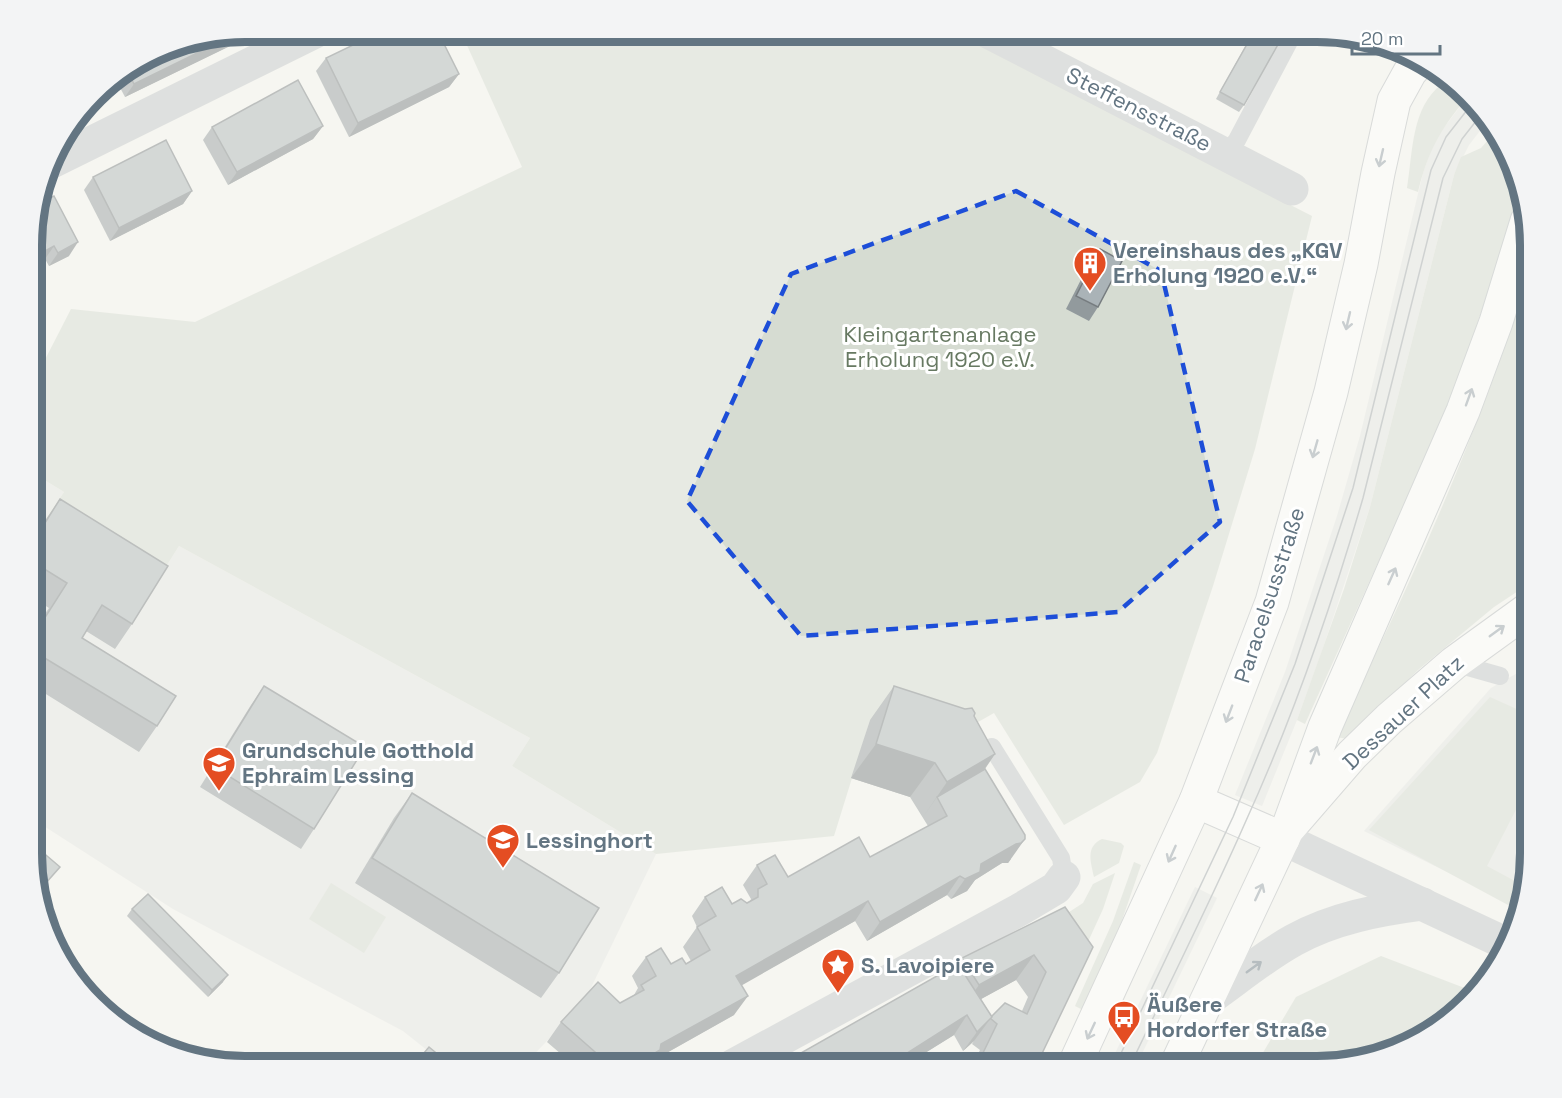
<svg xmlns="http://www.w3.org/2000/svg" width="1562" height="1098" font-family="'Space Grotesk',sans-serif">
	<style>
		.built { fill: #e5e6e4 }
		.green { fill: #d6dcd2 }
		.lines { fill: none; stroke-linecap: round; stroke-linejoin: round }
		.secondary-casing { stroke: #b4babe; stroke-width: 35 }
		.primary-casing { stroke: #b5b9bd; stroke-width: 35 }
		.service { stroke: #c2c6c9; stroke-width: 18 }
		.minor { stroke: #c2c6c9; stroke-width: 33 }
		.tertiary { stroke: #c2c6c9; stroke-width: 33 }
		.secondary { stroke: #fff; stroke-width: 33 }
		.primary { stroke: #fff; stroke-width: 33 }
		.tram { stroke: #a0a7ac; stroke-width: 1.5 }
		.wall { fill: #929a9d; fill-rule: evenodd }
		.shaded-wall { fill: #777d80 }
		.building { fill: #aab3b7; stroke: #777d80; stroke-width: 1.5 }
		.oneway { stroke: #929ea8 }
		.oneway2 { stroke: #687986 }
		.marked { fill: none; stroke: #1d4ed8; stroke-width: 4.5; stroke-dasharray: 12 8; stroke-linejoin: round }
		.labels { text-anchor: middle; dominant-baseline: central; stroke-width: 6; stroke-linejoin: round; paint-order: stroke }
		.street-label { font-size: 22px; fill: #637582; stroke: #fff }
		.poi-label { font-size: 22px; font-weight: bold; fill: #637582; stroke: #fff; text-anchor: start }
		.park-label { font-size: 22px; fill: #677962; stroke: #fff }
		.rim { fill: none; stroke: #637582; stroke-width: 8 }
	</style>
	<rect width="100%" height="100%" fill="#f5f5f1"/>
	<g class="built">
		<path d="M 1466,99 L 1486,123 L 1469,145 L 1454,175 L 1370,507 L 1321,654 L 1297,720 L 1262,806 L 1235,795 L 1285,672 L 1337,516 L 1360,436 L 1423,173 L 1435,139 Z"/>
		<path d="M 33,473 L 64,492 L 42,524 L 162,573 L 179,546 L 530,738 L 512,766 L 656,854 L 584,1002 L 523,1066 L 447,1066 L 403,1031 L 173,909 L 33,819 Z"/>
		<path d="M 1530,666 L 1530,867 L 1522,909 L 1364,831 L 1491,688 Z"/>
		<path d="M 1195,887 L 1217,898 L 1136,1066 L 1109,1066 Z"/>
	</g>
	<g class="green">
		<path d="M 461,32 L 953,32 L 1312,216 L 1255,449 L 1213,586 L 1157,753 L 1140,782 L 1064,825 L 994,713 L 941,743 L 870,720 L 834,836 L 656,854 L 512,766 L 530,738 L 179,546 L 162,573 L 42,524 L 64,492 L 33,473 L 33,383 L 71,309 L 195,322 L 522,167 Z"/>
		<path d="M 1442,84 L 1455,86 L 1466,99 C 1440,129 1427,154 1418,192 L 1407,188 C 1413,153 1411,107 1442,84 Z"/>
		<path d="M 1495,134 L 1508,150 L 1519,189 L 1506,238 L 1464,363 L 1428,452 L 1305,724 L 1297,720 L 1344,589 L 1370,507 L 1454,175 L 1461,157 L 1481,148 L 1489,139 Z"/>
		<path d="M 1530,272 L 1530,583 L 1494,607 L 1418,670 L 1349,739 L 1335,737 C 1410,587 1479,432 1530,272 Z"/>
		<path d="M 1490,697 L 1530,715 L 1530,804 L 1521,800 L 1487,866 L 1526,887 L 1521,912 L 1369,830 Z"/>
		<path d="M 1102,839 L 1121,843 L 1124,846 L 1119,863 L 1094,877 C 1091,862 1085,847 1102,839 Z"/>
		<path d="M 1134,862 L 1141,865 L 1121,923 L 1083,1010 L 1075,1006 L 1113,921 Z"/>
		<path d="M 1115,873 L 1103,909 L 1081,957 L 1060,918 L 1083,903 L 1093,884 Z"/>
		<path d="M 331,883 L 386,917 L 364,953 L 309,919 Z"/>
		<path d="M 1381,956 L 1475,992 L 1412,1044 L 1318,1066 L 1255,1066 L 1296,997 Z"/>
	</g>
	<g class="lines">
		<g class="secondary-casing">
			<path id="secondary" d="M 1288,828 L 1325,727 L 1463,411 L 1496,322 L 1527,221"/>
		</g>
		<g class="primary-casing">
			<g id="primary">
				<path d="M 1196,801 L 1283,839"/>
				<path d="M 1074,1066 L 1196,801 L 1272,602 L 1331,392 L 1361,264 L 1378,173 L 1394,101 L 1410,72 L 1420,61"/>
				<path d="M 1176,1066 L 1287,830 L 1352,755 L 1389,719 L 1454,663 L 1530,608"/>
			</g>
		</g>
		<g class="service">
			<path d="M 1226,154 L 1237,140 L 1294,32"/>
			<path d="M 1454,663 L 1500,676"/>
			<path d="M 992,747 L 1061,858 L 1064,877"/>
		</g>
		<g class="minor">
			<path d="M 988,32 L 1292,189"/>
			<path d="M 50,163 L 315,32"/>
			<path d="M 732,1066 L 1019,910 L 1056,888 L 1064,877"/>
		</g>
		<g class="tertiary">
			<path d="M 1283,839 L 1507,944"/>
			<path d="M 1206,1001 C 1235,981 1263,957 1294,940 C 1334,918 1378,910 1423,904"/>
		</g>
		<use href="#secondary" class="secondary"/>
		<use href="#primary" class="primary"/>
		<g class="tram">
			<path d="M 1115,1066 L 1233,817 L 1295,664 L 1353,488 L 1431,170 L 1446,137 L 1471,105"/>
			<path d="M 1130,1066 C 1168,986 1209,905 1245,823 C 1293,718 1331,608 1363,498 L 1443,178 L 1462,139 L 1480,116"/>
		</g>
	</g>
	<g class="wall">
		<path d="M 258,32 L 125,97 L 115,78 L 164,48 Z"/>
		<path d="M 1253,32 L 1285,32 L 1244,105 L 1239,112 L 1216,99 Z"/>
		<path d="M 326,58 L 459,74 L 449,87 L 349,137 L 316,71 Z"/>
		<path d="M 323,126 L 313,139 L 228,185 L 203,140 L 212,127 Z"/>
		<path d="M 93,177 L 192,191 L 183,204 L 110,241 L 84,190 Z"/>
		<path d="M 33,217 L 69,256 L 49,266 L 45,259 L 33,266 Z"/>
		<path d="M 1100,249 L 1098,307 L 1089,321 L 1066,309 L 1090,262 Z"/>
		<path d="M 60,499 L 132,624 L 115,649 L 86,631 L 82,638 L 157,726 L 139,752 L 33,686 L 33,608 L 44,615 L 49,608 L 33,598 L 33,538 Z"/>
		<path d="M 264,686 L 314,829 L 301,849 L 200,787 L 251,705 Z"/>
		<path d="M 894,686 L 974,716 L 995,754 L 985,769 L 1011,859 L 1008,863 L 1002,863 L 975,880 L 967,891 L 951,899 L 947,895 L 867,941 L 855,921 L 741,985 L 734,1015 L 654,1060 L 649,1066 L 575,1066 L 547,1042 L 561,1022 L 620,1003 L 634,995 L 638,988 L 632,976 L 646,957 L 671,964 L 686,964 L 691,961 L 683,947 L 697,927 L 692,916 L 705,897 L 732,904 L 749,903 L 751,899 L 743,885 L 757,865 L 788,877 L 870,857 L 928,826 L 910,797 L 851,778 L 870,720 Z"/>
		<path d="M 412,793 L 559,973 L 541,998 L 355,883 L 394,818 Z"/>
		<path d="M 1065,907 L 1036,1066 L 969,1066 L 976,1058 L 980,1050 L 972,1044 L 974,1041 L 963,1051 L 954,1035 L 904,1066 L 778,1066 L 958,964 L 962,958 ZM 1016,980 L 1028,997 L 1022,1011 L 992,1017 L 981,999 Z"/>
		<path d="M 132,909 L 223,982 L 208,997 L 127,916 Z"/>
	</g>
	<g class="shaded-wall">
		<path d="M 240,32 L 259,32 L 125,97 L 134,84 Z"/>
		<path d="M 459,74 L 449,87 L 349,137 L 358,123 Z"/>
		<path d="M 323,126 L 313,139 L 228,185 L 237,172 Z"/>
		<path d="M 192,191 L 183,204 L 110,241 L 119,228 Z"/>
		<path d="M 78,242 L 69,256 L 49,266 L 58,253 Z"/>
		<path d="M 54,246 L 45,259 L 33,266 L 33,258 L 34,257 Z"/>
		<path d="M 876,744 L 935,763 L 910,797 L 851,778 Z"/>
		<path d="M 995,754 L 971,788 L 937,797 L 923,817 L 947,782 Z"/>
		<path d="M 1025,839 L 1008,863 L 1002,863 L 975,880 L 967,891 L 951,899 L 965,879 L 981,864 Z"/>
		<path d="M 960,876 L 947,895 L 867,941 L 880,922 Z"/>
		<path d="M 868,901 L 855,921 L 723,996 L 736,976 Z"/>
		<path d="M 1034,955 L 1016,980 L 961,1010 L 979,985 Z"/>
		<path d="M 228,975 L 223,982 L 208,997 L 212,990 Z"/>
		<path d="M 748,996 L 734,1015 L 654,1060 L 649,1066 L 640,1066 L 645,1059 L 661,1044 Z"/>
		<path d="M 967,1015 L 954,1035 L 904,1066 L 887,1066 Z"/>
		<path d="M 988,1022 L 974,1041 L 963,1051 L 977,1032 Z"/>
		<path d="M 639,1056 L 632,1066 L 620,1066 Z"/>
	</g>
	<g class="building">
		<path d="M 240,32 L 134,84 L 127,70 L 164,48 Z"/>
		<path d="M 380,32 L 438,32 L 459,74 L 358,123 L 326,58 Z"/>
		<path d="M 1254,32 L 1285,32 L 1244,105 L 1220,92 Z"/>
		<path d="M 298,80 L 323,126 L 237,172 L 212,127 Z"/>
		<path d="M 166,140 L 192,191 L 119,228 L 93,177 Z"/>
		<path d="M 54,196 L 78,242 L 58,253 L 54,246 L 34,257 L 33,255 L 33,217 L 37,205 Z"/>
		<path d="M 1100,249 L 1122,261 L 1098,307 L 1076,296 Z"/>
		<path d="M 60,499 L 168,566 L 132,624 L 102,605 L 82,638 L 176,696 L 157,726 L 33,651 L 33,608 L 46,616 L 67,583 L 33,562 L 33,542 Z"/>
		<path d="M 264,686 L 365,747 L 314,829 L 214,767 Z"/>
		<path d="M 894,686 L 965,709 L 972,708 L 975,713 L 974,716 L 995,754 L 947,782 L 935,763 L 876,744 Z"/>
		<path d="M 985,769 L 1025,835 L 1025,839 L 1021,843 L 1016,844 L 981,864 L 980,872 L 965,879 L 960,876 L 880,922 L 868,901 L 736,976 L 748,996 L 661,1044 L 660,1050 L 645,1059 L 639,1056 L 620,1066 L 611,1066 L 561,1022 L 598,982 L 620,1003 L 644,990 L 641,985 L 656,976 L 646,957 L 661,948 L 671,964 L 682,958 L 686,964 L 710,950 L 697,927 L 716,916 L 705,897 L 722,887 L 732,904 L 741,899 L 747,903 L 758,897 L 758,889 L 767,884 L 757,865 L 775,855 L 788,877 L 859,837 L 870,857 L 947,816 L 937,797 Z"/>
		<path d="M 412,793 L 599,908 L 559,973 L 372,858 Z"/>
		<path d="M 33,844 L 60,867 L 37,893 L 33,881 Z"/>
		<path d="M 148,894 L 228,975 L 212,990 L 132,909 Z"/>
		<path d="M 1065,907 L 1093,947 L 1036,1066 L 971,1066 L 975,1057 L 980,1059 L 997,1024 L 990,1018 L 1005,1003 L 1027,1014 L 1046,972 L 1034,955 L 979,985 L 962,958 Z"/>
		<path d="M 50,931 L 59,939 L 55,944 Z"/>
		<path d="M 958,964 L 992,1017 L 977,1032 L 967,1015 L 887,1066 L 778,1066 Z"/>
		<path d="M 429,1047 L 452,1066 L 413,1066 Z"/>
	</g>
	<defs><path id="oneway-shaft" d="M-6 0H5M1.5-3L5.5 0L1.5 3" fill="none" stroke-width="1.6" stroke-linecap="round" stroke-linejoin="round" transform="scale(1.5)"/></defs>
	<g class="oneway">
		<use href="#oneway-shaft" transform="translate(1381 158) rotate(103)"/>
		<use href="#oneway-shaft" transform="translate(1348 321) rotate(103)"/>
		<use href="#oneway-shaft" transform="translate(1469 397) rotate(-70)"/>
		<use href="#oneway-shaft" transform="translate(1315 449) rotate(106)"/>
		<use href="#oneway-shaft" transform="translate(1392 576) rotate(-66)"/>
		<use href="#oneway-shaft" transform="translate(1497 631) rotate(-36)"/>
		<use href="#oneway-shaft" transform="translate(1229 714) rotate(111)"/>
		<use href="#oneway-shaft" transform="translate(1314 755) rotate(-69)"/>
		<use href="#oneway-shaft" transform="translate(1172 854) rotate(114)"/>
		<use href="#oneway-shaft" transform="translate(1259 892) rotate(-65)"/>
		<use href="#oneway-shaft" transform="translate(1091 1031) rotate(115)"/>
	</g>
	<use class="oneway2" href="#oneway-shaft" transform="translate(1254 967) rotate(-36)"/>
	<path d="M0 0H1562V1098H0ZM 1016,191 L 1161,271 L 1220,522 L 1118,612 L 801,636 L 687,501 L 791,274 Z" fill="#f5f5f1" fill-opacity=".55" fill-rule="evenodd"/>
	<path class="marked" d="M 1016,191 L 1161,271 L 1220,522 L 1118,612 L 801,636 L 687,501 L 791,274 Z"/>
	<defs>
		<g id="building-pin" transform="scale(1.725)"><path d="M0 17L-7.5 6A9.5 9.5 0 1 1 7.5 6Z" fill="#e44d22" stroke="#fff"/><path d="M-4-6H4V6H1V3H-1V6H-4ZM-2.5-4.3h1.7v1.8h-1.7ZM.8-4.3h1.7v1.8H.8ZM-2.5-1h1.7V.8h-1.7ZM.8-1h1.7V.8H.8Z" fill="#fff"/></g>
		<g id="school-pin" transform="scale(1.725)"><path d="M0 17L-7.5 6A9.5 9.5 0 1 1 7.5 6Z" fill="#e44d22" stroke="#fff"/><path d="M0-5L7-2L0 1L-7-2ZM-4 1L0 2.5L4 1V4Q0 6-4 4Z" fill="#fff"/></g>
		<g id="sight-pin" transform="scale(1.725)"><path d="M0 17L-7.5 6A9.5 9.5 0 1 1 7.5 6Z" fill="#e44d22" stroke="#fff"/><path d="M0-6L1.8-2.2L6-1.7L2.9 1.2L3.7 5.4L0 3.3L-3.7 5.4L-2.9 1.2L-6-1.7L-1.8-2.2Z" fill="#fff"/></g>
		<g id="bus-pin" transform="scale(1.725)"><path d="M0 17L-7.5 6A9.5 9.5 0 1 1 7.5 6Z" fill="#e44d22" stroke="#fff"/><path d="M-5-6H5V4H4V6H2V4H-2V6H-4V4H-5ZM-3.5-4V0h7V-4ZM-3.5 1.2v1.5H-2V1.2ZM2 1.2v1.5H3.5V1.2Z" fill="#fff"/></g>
	</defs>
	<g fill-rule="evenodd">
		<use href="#building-pin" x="1090" y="263"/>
		<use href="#school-pin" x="219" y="763"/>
		<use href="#school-pin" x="503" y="840"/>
		<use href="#sight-pin" x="838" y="965"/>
		<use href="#bus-pin" x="1124" y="1017"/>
	</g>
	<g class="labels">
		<g class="street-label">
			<text transform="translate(1139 109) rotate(27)">Steffensstraße</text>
			<text transform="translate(1269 595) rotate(-72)">Paracelsusstraße</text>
			<text transform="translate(1403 712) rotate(-43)">Dessauer Platz</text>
		</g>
		<g class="poi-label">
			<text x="1113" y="250">Vereinshaus des „KGV<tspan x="1113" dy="25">Erholung 1920 e.V.“</tspan></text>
			<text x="242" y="750">Grundschule Gotthold<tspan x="242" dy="25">Ephraim Lessing</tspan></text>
			<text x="526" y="840">Lessinghort</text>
			<text x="861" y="965">S. Lavoipiere</text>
			<text x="1147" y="1004">Äußere<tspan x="1147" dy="25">Hordorfer Straße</tspan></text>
		</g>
		<g class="park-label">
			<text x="940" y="334">Kleingartenanlage<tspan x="940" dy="25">Erholung 1920 e.V.</tspan></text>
		</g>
	</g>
	<path d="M0 0H1562V1098H0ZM245 42H1317A203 203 0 0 1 1520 245V853A203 203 0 0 1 1317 1056H245A203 203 0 0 1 42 853V245A203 203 0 0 1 245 42Z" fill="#f3f4f5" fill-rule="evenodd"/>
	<path class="rim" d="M245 42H1317A203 203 0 0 1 1520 245V853A203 203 0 0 1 1317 1056H245A203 203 0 0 1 42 853V245A203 203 0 0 1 245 42Z"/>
	<path d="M1352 45v9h88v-9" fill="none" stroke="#637582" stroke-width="3"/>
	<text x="1361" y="45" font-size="18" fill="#637582" stroke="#ffffff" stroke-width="4.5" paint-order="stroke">20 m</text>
</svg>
